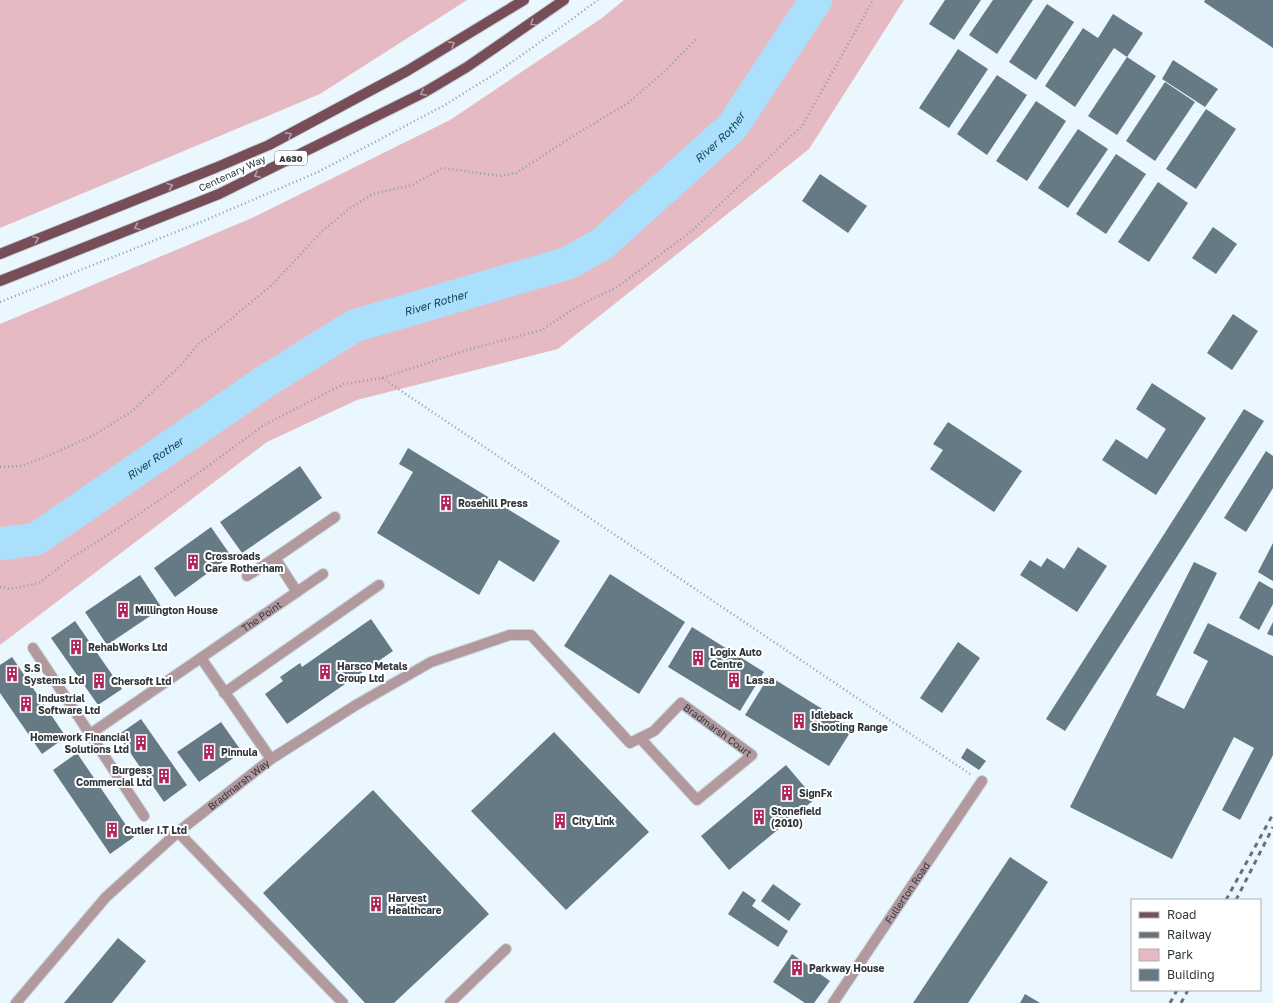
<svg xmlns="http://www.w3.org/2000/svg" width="1273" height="1003" font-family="'Golos Text',sans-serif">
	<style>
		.green { fill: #e6bac3 }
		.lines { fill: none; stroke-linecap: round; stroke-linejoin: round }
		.river { stroke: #abe0fd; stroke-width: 33 }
		.building { fill: #667a85 }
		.service-casing { stroke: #c8d4db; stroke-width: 12 }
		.minor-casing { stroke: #c8d4db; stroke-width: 12 }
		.primary-casing { stroke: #c8d4db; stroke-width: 12 }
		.path { stroke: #929da3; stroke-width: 2.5; stroke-dasharray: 1 3; stroke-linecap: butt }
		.service { stroke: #b2999e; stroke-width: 10 }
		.minor { stroke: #b2999e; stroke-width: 10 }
		.primary { stroke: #774e58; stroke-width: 10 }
		.rail { stroke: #687177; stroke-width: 3; stroke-dasharray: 5 5; stroke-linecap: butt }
		.oneway { stroke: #b49ea3 }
		.labels { text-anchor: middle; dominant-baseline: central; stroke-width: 4; stroke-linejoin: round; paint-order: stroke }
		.shield { fill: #fff; stroke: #6d7376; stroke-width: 1 }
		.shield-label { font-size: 9px; font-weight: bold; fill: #2f373c }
		.street-label { font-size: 10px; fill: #2f373c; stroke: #fff }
		.poi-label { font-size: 10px; font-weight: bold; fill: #2f373c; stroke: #fff; text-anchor: start }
		.water-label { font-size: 11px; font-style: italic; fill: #113c50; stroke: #fff }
	</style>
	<rect width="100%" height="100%" fill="#eaf7fe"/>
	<g class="green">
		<path d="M 0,0 L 467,0 L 320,94 L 0,228 Z"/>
		<path d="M 624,0 L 904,0 L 809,149 L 558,349 L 357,400 L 267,442 L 0,645 L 0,324 L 252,218 L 450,120 L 602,18 Z"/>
	</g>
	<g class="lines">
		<path class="river" id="s1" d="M 0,544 L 36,539 L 266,381 L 354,326 L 568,263 L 602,244 L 732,127 L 816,0"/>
	</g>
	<g class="building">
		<path d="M 945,0 L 981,0 L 954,40 L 929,24 Z"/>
		<path d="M 993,0 L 1033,0 L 997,54 L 969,35 Z"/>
		<path d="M 1205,0 L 1273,0 L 1273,48 L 1204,2 Z"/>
		<path d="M 1047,4 L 1074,22 L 1036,80 L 1009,62 Z"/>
		<path d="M 1113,14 L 1143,33 L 1127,57 L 1114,48 L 1075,107 L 1045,86 L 1083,28 L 1098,38 Z"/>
		<path d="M 958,49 L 988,69 L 949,128 L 919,108 Z"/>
		<path d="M 1127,57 L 1156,76 L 1117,135 L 1088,116 Z"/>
		<path d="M 1173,60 L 1218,89 L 1205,107 L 1162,79 Z"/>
		<path d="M 997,75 L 1027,95 L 987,155 L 957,134 Z"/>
		<path d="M 1165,82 L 1195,102 L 1155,161 L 1126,141 Z"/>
		<path d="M 1036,101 L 1066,121 L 1027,181 L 996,161 Z"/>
		<path d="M 1206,109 L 1236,129 L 1196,189 L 1166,169 Z"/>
		<path d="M 1078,129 L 1108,149 L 1068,208 L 1038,188 Z"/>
		<path d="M 1116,154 L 1146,174 L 1106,234 L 1076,214 Z"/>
		<path d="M 820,174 L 867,206 L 848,233 L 802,201 Z"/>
		<path d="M 1158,182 L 1188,203 L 1149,262 L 1118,242 Z"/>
		<path d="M 1213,227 L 1237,244 L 1216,274 L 1192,258 Z"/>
		<path d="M 1233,314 L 1258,331 L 1232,370 L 1207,353 Z"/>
		<path d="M 1152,383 L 1206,418 L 1156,495 L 1102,460 L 1116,439 L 1147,459 L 1166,429 L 1136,409 Z"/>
		<path d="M 1244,409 L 1264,421 L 1065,731 L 1046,719 Z"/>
		<path d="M 948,422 L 1022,471 L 994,512 L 930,469 L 943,450 L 933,444 Z"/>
		<path d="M 408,448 L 560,541 L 534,582 L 499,560 L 479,595 L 377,533 L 413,472 L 399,464 Z"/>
		<path d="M 1266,451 L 1273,456 L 1273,488 L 1246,532 L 1224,518 Z"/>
		<path d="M 300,466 L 322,498 L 242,553 L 220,522 Z"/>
		<path d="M 211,527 L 231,556 L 175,597 L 154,568 Z"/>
		<path d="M 1273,543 L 1273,581 L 1258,572 Z"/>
		<path d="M 1078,547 L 1107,566 L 1077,612 L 1020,575 L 1030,560 L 1041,567 L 1047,558 L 1064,569 Z"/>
		<path d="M 1194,562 L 1217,573 L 1156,695 L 1184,709 L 1208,661 L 1193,653 L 1208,623 L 1273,656 L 1273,755 L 1240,820 L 1222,810 L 1254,748 L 1234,737 L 1172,859 L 1070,807 Z"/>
		<path d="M 610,574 L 685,622 L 639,694 L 564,646 Z"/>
		<path d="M 140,575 L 162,608 L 107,645 L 85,612 Z"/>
		<path d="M 1259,581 L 1273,589 L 1273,604 L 1259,630 L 1239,618 Z"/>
		<path d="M 371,619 L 393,651 L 287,724 L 265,694 L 283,681 L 280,677 L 300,663 L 302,667 Z"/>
		<path d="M 75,621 L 122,689 L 98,705 L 51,638 Z"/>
		<path d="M 1273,622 L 1273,636 L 1267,634 Z"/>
		<path d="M 692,627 L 764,672 L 740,711 L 668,667 Z"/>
		<path d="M 958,642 L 980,658 L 942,713 L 920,698 Z"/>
		<path d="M 12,657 L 66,737 L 42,754 L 0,693 L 0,665 Z"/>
		<path d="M 769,676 L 853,728 L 829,766 L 745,715 Z"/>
		<path d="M 141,719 L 187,785 L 164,802 L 118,735 Z"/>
		<path d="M 221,722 L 242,752 L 199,782 L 177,752 Z"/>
		<path d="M 554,732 L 649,832 L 566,910 L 471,811 Z"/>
		<path d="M 967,748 L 986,761 L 979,770 L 961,758 Z"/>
		<path d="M 77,753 L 134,837 L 110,854 L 53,770 Z"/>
		<path d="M 786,765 L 815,799 L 729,870 L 701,836 Z"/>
		<path d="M 373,790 L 489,914 L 394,1003 L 365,1003 L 263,893 Z"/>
		<path d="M 1010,857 L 1048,882 L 968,1003 L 913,1003 Z"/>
		<path d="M 773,884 L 801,904 L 789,921 L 761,901 Z"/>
		<path d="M 743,891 L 756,900 L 752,906 L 788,931 L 778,947 L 728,914 Z"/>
		<path d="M 118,938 L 146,961 L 112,1003 L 64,1003 Z"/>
		<path d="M 792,954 L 830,981 L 814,1003 L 805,1003 L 773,982 Z"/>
		<path d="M 1025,994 L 1040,1003 L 1020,1003 Z"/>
	</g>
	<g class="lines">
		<g class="service-casing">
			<g id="service">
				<path d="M 275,558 L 335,517"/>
				<path d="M 247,576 L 275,558 L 297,592"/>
				<path id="s2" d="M 510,635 L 531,635 L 630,743 L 654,731 L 681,703 L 752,755 L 697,800 L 640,738"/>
				<path d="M 33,648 L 144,816"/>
				<path d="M 224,693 L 379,585"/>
				<path d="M 178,832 L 343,1003"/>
				<path d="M 450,1003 L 506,949"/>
			</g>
		</g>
		<g class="minor-casing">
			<g id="minor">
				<path d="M 201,658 L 271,759"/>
				<path id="s3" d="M 90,734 L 323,574"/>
				<path id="s4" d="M 16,1003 L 106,897 L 178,832 L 271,759 L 356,705 L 431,662 L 510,635"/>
				<path id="s5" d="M 833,1003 L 982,781"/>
			</g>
		</g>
		<g class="primary-casing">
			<g id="primary">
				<path d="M 0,254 L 215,168 L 269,145 L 407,71 L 524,0"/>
				<path d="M 0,281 L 219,194 L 425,92 L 467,67 L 564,0"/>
			</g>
		</g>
		<g class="path">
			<path d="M 0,302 L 201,222 L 318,172 L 443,106 L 498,72 L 564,25 L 598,0"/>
			<path d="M 382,378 L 970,774"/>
			<path d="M 0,467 L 21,466 L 50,455 L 94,435 L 131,412 L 182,364 L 198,344 L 215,332 L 272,285 L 321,232 L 350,208 L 373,194 L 412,185 L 443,168 L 500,176 L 516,173 L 570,138 L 628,103 L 664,72 L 697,38"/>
			<path d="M 0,587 L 10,589 L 39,583 L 70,559 L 120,527 L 186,482 L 264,425 L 344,384 L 382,378 L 470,349 L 542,330 L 570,311 L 588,301 L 616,288 L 693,230 L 802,126 L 873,0"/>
		</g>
		<use href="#service" class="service"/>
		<use href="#minor" class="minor"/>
		<use href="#primary" class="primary"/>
		<g class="rail">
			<path d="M 1226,900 L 1273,814"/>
			<path d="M 1236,900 L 1273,827"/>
			<path d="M 1170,1003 L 1177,990"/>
			<path d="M 1181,1003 L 1188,990"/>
		</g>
	</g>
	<defs><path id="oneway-chevron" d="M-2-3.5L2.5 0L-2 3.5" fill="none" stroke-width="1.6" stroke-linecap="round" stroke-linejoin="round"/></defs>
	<g class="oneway">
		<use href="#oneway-chevron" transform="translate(533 23) rotate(145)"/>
		<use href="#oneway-chevron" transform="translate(452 44) rotate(-31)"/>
		<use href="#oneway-chevron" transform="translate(423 93) rotate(152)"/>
		<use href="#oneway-chevron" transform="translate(289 135) rotate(-28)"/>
		<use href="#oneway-chevron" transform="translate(257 175) rotate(154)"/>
		<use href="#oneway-chevron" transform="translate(170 186) rotate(-22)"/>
		<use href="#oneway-chevron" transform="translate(137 227) rotate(158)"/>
		<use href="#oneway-chevron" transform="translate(36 239) rotate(-22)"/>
	</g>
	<defs>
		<g id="building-bare" transform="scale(1.2)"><path d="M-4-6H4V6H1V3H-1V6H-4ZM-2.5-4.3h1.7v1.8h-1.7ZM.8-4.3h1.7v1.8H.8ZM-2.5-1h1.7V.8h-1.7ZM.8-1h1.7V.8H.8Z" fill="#b22359" stroke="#fff" stroke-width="2.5" paint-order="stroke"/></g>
	</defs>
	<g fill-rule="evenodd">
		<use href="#building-bare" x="446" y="503"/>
		<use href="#building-bare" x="193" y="562"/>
		<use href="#building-bare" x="123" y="610"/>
		<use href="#building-bare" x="76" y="647"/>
		<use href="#building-bare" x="698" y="658"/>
		<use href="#building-bare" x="325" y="672"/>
		<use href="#building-bare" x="12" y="674"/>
		<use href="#building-bare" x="734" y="680"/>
		<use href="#building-bare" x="99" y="681"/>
		<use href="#building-bare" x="26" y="704"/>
		<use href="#building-bare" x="799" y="721"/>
		<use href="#building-bare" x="141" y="743"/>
		<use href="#building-bare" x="209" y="752"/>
		<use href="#building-bare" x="164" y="776"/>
		<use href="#building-bare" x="787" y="793"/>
		<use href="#building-bare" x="759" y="817"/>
		<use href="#building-bare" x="560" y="821"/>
		<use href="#building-bare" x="112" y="830"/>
		<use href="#building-bare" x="376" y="904"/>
		<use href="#building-bare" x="797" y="968"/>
	</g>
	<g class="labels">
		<rect class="shield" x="275" y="151" width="32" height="14" rx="3"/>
		<g class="shield-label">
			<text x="291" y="158">A630</text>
		</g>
		<g class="street-label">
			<text transform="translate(232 173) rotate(-25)">Centenary Way</text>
			<text stroke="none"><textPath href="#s3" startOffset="208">The Point</textPath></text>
			<text stroke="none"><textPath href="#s2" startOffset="279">Bradmarsh Court</textPath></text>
			<text stroke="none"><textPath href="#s4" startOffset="313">Bradmarsh Way</textPath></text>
			<text stroke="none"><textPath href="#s5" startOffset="133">Fullerton Road</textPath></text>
		</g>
		<g class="poi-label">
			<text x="458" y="503">Rosehill Press</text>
			<text x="205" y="556">Crossroads<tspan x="205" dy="12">Care Rotherham</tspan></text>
			<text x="135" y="610">Millington House</text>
			<text x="88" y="647">RehabWorks Ltd</text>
			<text x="710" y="652">Logix Auto<tspan x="710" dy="12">Centre</tspan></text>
			<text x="337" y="666">Harsco Metals<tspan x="337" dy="12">Group Ltd</tspan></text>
			<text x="24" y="668">S.S<tspan x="24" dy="12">Systems Ltd</tspan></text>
			<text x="746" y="680">Lassa</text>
			<text x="111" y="681">Chersoft Ltd</text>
			<text x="38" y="698">Industrial<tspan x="38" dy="12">Software Ltd</tspan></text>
			<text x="811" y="715">Idleback<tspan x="811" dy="12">Shooting Range</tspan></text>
			<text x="129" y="737" text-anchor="end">Homework Financial<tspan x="129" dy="12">Solutions Ltd</tspan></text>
			<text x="221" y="752">Pinnula</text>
			<text x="152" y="770" text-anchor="end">Burgess<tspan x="152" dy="12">Commercial Ltd</tspan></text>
			<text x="799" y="793">SignFx</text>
			<text x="771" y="811">Stonefield<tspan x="771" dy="12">(2010)</tspan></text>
			<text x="572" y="821">City Link</text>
			<text x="124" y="830">Cutler I.T Ltd</text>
			<text x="388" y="898">Harvest<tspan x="388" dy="12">Healthcare</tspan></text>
			<text x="809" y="968">Parkway House</text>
		</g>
		<g class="water-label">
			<text stroke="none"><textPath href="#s1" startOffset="840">River Rother</textPath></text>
			<text stroke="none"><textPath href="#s1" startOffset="504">River Rother</textPath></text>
			<text stroke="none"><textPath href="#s1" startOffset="180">River Rother</textPath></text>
		</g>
	</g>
	<rect x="1131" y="899" width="130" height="92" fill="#ffffff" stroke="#acafb1"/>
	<rect x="1139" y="912" width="20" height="6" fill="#774e58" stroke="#acafb1"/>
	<text x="1167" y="919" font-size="12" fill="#2f373c">Road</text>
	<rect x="1139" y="932" width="20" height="6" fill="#687177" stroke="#acafb1"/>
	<text x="1167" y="939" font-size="12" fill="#2f373c">Railway</text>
	<rect x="1139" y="949" width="20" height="12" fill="#e6bac3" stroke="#acafb1"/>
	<text x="1167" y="959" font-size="12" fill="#2f373c">Park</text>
	<rect x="1139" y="969" width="20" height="12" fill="#667a85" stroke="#acafb1"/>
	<text x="1167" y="979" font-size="12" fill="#2f373c">Building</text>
</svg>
